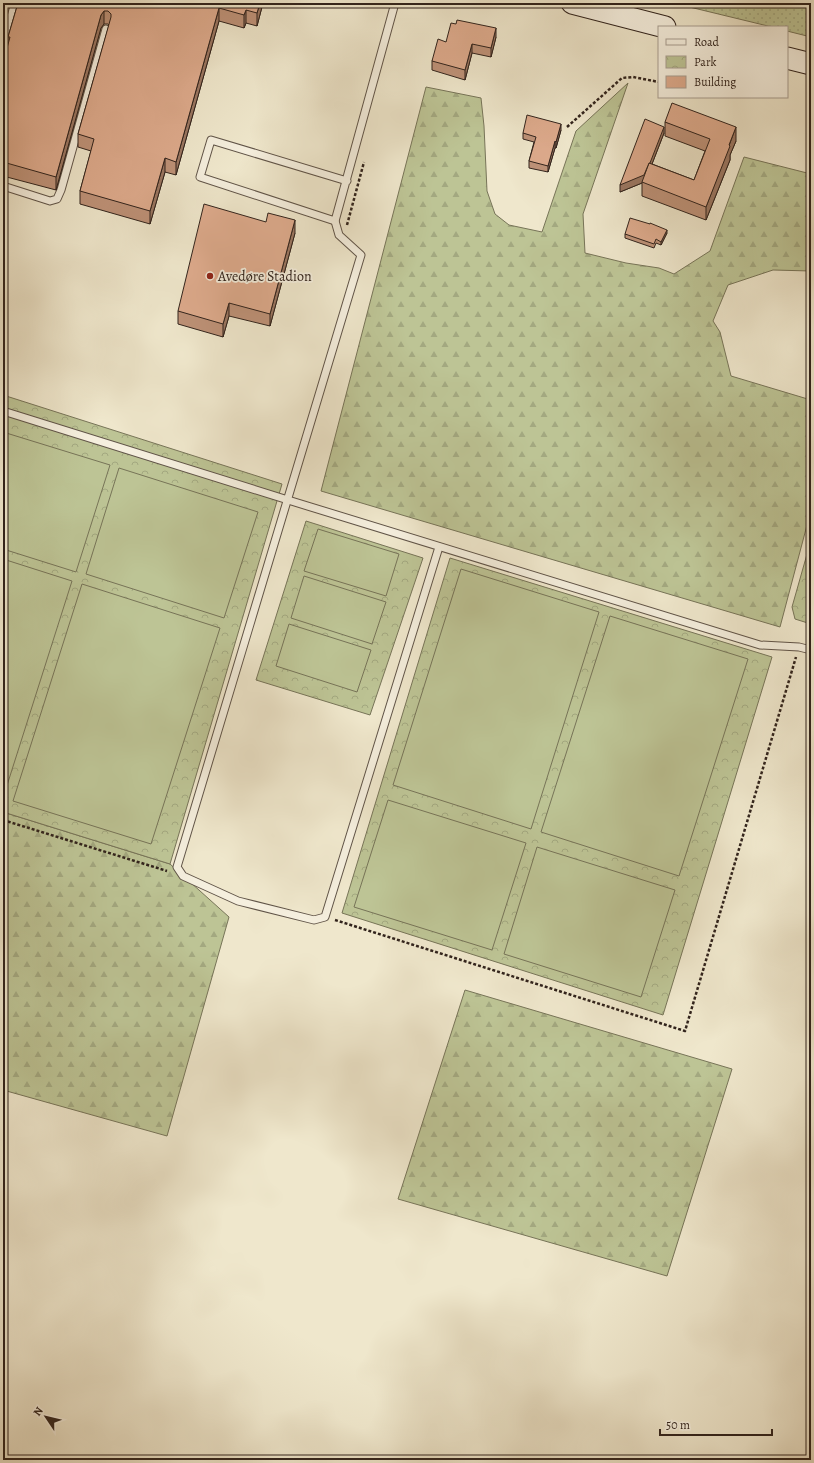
<svg xmlns="http://www.w3.org/2000/svg" width="814" height="1463" font-family="Alegreya,serif">
	<style>
		.grass { fill: url(#grass-dots); stroke: #777458 }
		.forest { fill: url(#forest-firs); stroke: #777458 }
		.park { fill: url(#park-crowns); stroke: #777458 }
		.garden { fill: #bdc495; stroke: #777458 }
		.lines { fill: none; stroke-linecap: round; stroke-linejoin: round }
		.lane-casing { stroke: #605448; stroke-width: 9 }
		.secondary-casing { stroke: #31231c; stroke-width: 23 }
		.path { stroke: #31231c; stroke-width: 2.5; stroke-dasharray: 3 2; stroke-linecap: butt }
		.lane { stroke: #f5efde; stroke-width: 7 }
		.secondary { stroke: #f5efde; stroke-width: 21 }
		.wall { fill: #be9278; stroke: #31231c }
		.shaded-wall { fill: #9b7762; stroke: #31231c }
		.building { fill: #ddaa8c; stroke: #31231c }
		.poi-dot { fill: #8f2418; stroke: #f5efde; stroke-width: 1.5 }
		.labels { text-anchor: middle; dominant-baseline: central; stroke-width: 3.5; stroke-linejoin: round; paint-order: stroke }
		.poi-label { font-size: 14px; fill: #31231c; stroke: #f5efde; text-anchor: start }
	</style>
	<defs>
		<pattern id="grass-dots" width="8" height="8" patternUnits="userSpaceOnUse"><rect width="8" height="8" fill="#bdc495"/><path d="M2 2h.1M6 6h.1" fill="none" stroke="#a3a880" stroke-width="1.8" stroke-linecap="round"/></pattern>
		<pattern id="forest-firs" width="22" height="20" patternUnits="userSpaceOnUse"><rect width="22" height="20" fill="#bdc495"/><path d="M5 1l3.5 6h-7zM16 11l3.5 6h-7z" fill="#a3a880"/></pattern>
		<pattern id="park-crowns" width="20" height="18" patternUnits="userSpaceOnUse"><rect width="20" height="18" fill="#bdc495"/><path d="M2 6a3 3 0 1 1 6 0M12 15a3 3 0 1 1 6 0" fill="none" stroke="#a3a880"/></pattern>
	</defs>
	<rect width="100%" height="100%" fill="#efe7cc"/>
	<filter id="stains"><feTurbulence type="fractalNoise" baseFrequency=".005" numOctaves="4"/><feColorMatrix values="0 0 0 0 .2 0 0 0 0 .09 0 0 0 0 .02 0 0 0 .5 -.17"/></filter>
	<radialGradient id="worn" r=".72"><stop offset=".6" stop-color="#630" stop-opacity="0"/><stop offset="1" stop-color="#630" stop-opacity=".3"/></radialGradient>
	<path class="grass" d="M 673,3 L 811,3 L 811,37 L 787,31 L 787,27 L 772,27 Z"/>
	<g class="forest">
		<path d="M 628,83 L 583,214 L 585,253 L 626,263 L 659,268 L 674,274 L 710,251 L 744,157 L 811,174 L 811,271 L 773,270 L 728,285 L 713,321 L 720,332 L 731,376 L 811,400 L 811,510 L 780,627 L 321,491 L 426,87 L 481,98 L 484,126 L 487,191 L 495,214 L 509,225 L 542,232 L 576,131 Z"/>
		<path d="M 3,812 L 170,864 L 229,917 L 167,1136 L 3,1090 Z"/>
		<path d="M 465,990 L 732,1069 L 667,1276 L 398,1199 Z"/>
	</g>
	<g class="park">
		<path d="M 3,395 L 282,484 L 170,864 L 3,812 Z"/>
		<path d="M 306,521 L 423,558 L 370,715 L 256,680 Z"/>
		<path d="M 811,540 L 811,624 L 795,619 L 792,607 Z"/>
		<path d="M 450,558 L 772,657 L 663,1015 L 342,913 Z"/>
	</g>
	<g class="garden">
		<path d="M 3,432 L 110,465 L 76,572 L 3,549 Z"/>
		<path d="M 119,468 L 258,512 L 224,618 L 86,574 Z"/>
		<path d="M 318,529 L 399,554 L 386,596 L 304,571 Z"/>
		<path d="M 3,559 L 72,581 L 3,798 Z"/>
		<path d="M 461,569 L 599,612 L 531,829 L 393,785 Z"/>
		<path d="M 304,576 L 386,602 L 372,644 L 291,618 Z"/>
		<path d="M 82,584 L 220,628 L 151,844 L 13,801 Z"/>
		<path d="M 610,616 L 748,659 L 679,876 L 541,832 Z"/>
		<path d="M 289,624 L 371,650 L 357,692 L 276,666 Z"/>
		<path d="M 388,800 L 526,843 L 492,950 L 354,907 Z"/>
		<path d="M 537,847 L 675,890 L 641,997 L 504,954 Z"/>
	</g>
	<g class="lines">
		<g class="lane-casing">
			<g id="lane">
				<path d="M 3,44 L 15,3"/>
				<path d="M 347,181 L 211,140 L 200,177 L 335,221 L 395,3"/>
				<path d="M 3,186 L 50,201 L 57,199 L 61,190 L 106,29"/>
				<path d="M 335,221 L 339,235 L 361,255 L 177,867 L 183,876 L 238,901 L 314,920 L 325,917 L 439,547"/>
				<path d="M 3,411 L 288,500 L 760,645 L 799,647 L 811,650"/>
			</g>
		</g>
		<g class="secondary-casing">
			<g id="secondary">
				<path d="M 572,3 L 665,27"/>
				<path d="M 787,58 L 811,64"/>
			</g>
		</g>
		<g class="path">
			<path d="M 567,127 L 622,78 L 633,77 L 659,82"/>
			<path d="M 347,225 L 364,162"/>
			<path d="M 3,820 L 167,871"/>
			<path d="M 335,920 L 685,1031 L 796,657"/>
		</g>
		<use href="#lane" class="lane"/>
		<use href="#secondary" class="secondary"/>
	</g>
	<g class="wall">
		<path d="M 18,3 L 263,3 L 257,26 L 246,23 L 244,28 L 219,21 L 176,175 L 165,172 L 150,224 L 80,204 L 80,191 L 91,151 L 78,147 L 78,134 L 109,25 L 108,24 L 104,24 L 101,28 L 56,190 L 3,176 L 3,63 L 8,44 L 8,37 Z"/>
		<path d="M 496,37 L 491,57 L 472,53 L 465,80 L 432,70 L 432,61 L 446,42 Z"/>
		<path d="M 665,122 L 736,141 L 730,155 L 730,160 L 706,220 L 642,196 L 642,183 L 620,192 L 664,133 L 652,164 L 694,180 L 705,151 L 665,136 Z"/>
		<path d="M 561,130 L 556,148 L 555,148 L 548,172 L 529,168 L 529,161 L 534,142 L 523,139 L 523,133 Z"/>
		<path d="M 295,233 L 270,326 L 229,316 L 223,337 L 178,324 L 178,311 Z"/>
		<path d="M 667,233 L 661,245 L 656,243 L 654,248 L 625,238 L 625,234 Z"/>
	</g>
	<g class="shaded-wall">
		<path d="M 260,3 L 263,3 L 257,26 L 257,13 Z"/>
		<path d="M 219,8 L 219,21 L 176,175 L 176,162 Z"/>
		<path d="M 246,10 L 246,23 L 244,28 L 244,15 Z"/>
		<path d="M 104,11 L 104,24 L 101,28 L 56,190 L 56,177 L 101,15 Z"/>
		<path d="M 496,28 L 496,37 L 491,57 L 491,48 Z"/>
		<path d="M 472,44 L 472,53 L 465,80 L 465,70 Z"/>
		<path d="M 561,124 L 561,130 L 556,148 L 556,142 Z"/>
		<path d="M 664,127 L 664,133 L 645,182 L 642,182 L 642,183 L 620,192 L 620,185 Z"/>
		<path d="M 736,127 L 736,141 L 730,155 L 730,160 L 706,220 L 706,207 Z"/>
		<path d="M 555,141 L 555,148 L 548,172 L 548,166 Z"/>
		<path d="M 165,158 L 165,172 L 150,224 L 150,211 Z"/>
		<path d="M 295,220 L 295,233 L 270,326 L 270,314 Z"/>
		<path d="M 667,230 L 667,233 L 661,245 L 661,242 Z"/>
		<path d="M 229,303 L 229,316 L 223,337 L 223,324 Z"/>
	</g>
	<g class="building">
		<path d="M 18,3 L 260,3 L 257,13 L 246,10 L 244,15 L 219,8 L 176,162 L 165,158 L 150,211 L 80,191 L 94,139 L 78,134 L 111,17 L 111,14 L 108,11 L 104,11 L 101,15 L 56,177 L 3,162 L 3,63 L 10,37 L 8,37 Z"/>
		<path d="M 457,20 L 496,28 L 491,48 L 472,44 L 465,70 L 432,61 L 438,39 L 446,42 L 451,23 L 456,24 Z"/>
		<path d="M 672,103 L 736,127 L 729,145 L 730,146 L 706,207 L 642,182 L 649,163 L 694,180 L 710,139 L 665,122 Z"/>
		<path d="M 527,115 L 561,124 L 556,142 L 555,141 L 548,166 L 529,161 L 536,137 L 523,133 Z"/>
		<path d="M 645,119 L 664,127 L 650,163 L 649,163 L 644,175 L 620,185 Z"/>
		<path d="M 204,204 L 266,222 L 268,213 L 295,220 L 270,314 L 229,303 L 223,324 L 178,311 Z"/>
		<path d="M 630,218 L 650,224 L 650,223 L 667,230 L 661,242 L 656,239 L 654,244 L 625,234 Z"/>
	</g>
	<circle class="poi-dot" cx="210" cy="276" r="4"/>
	<g class="labels">
		<g class="poi-label">
			<text x="218" y="276">Avedøre Stadion</text>
		</g>
	</g>
	<rect width="814" height="1463" fill="none" stroke="#efe7cc" stroke-width="16"/>
	<rect x="4" y="4" width="806" height="1455" fill="none" stroke="#31231c" stroke-width="2"/>
	<rect x="8" y="8" width="798" height="1447" fill="none" stroke="#31231c"/>
	<rect x="658" y="26" width="130" height="72" fill="#f5efde" stroke="#a79d90"/>
	<rect x="666" y="39" width="20" height="6" fill="#f5efde" stroke="#a79d90"/>
	<text x="694" y="46" font-size="12" fill="#31231c">Road</text>
	<rect x="666" y="56" width="20" height="12" fill="url(#park-crowns)" stroke="#a79d90"/>
	<text x="694" y="66" font-size="12" fill="#31231c">Park</text>
	<rect x="666" y="76" width="20" height="12" fill="#ddaa8c" stroke="#a79d90"/>
	<text x="694" y="86" font-size="12" fill="#31231c">Building</text>
	<g transform="translate(46 1417) rotate(305)" stroke="#f5efde" stroke-width="3" paint-order="stroke">
	<path d="M0-3L7 15L0 10L-7 15Z" fill="#31231c"/>
	<text y="-6" font-size="11" font-weight="bold" text-anchor="middle" fill="#31231c">N</text>
	</g>
	<path d="M660 1429v6h112v-6" fill="none" stroke="#31231c" stroke-width="2"/>
	<text x="666" y="1429" font-size="12" fill="#31231c" stroke="#f5efde" stroke-width="3" paint-order="stroke">50 m</text>
	<rect width="100%" height="100%" filter="url(#stains)"/>
	<rect width="100%" height="100%" fill="url(#worn)"/>
</svg>
